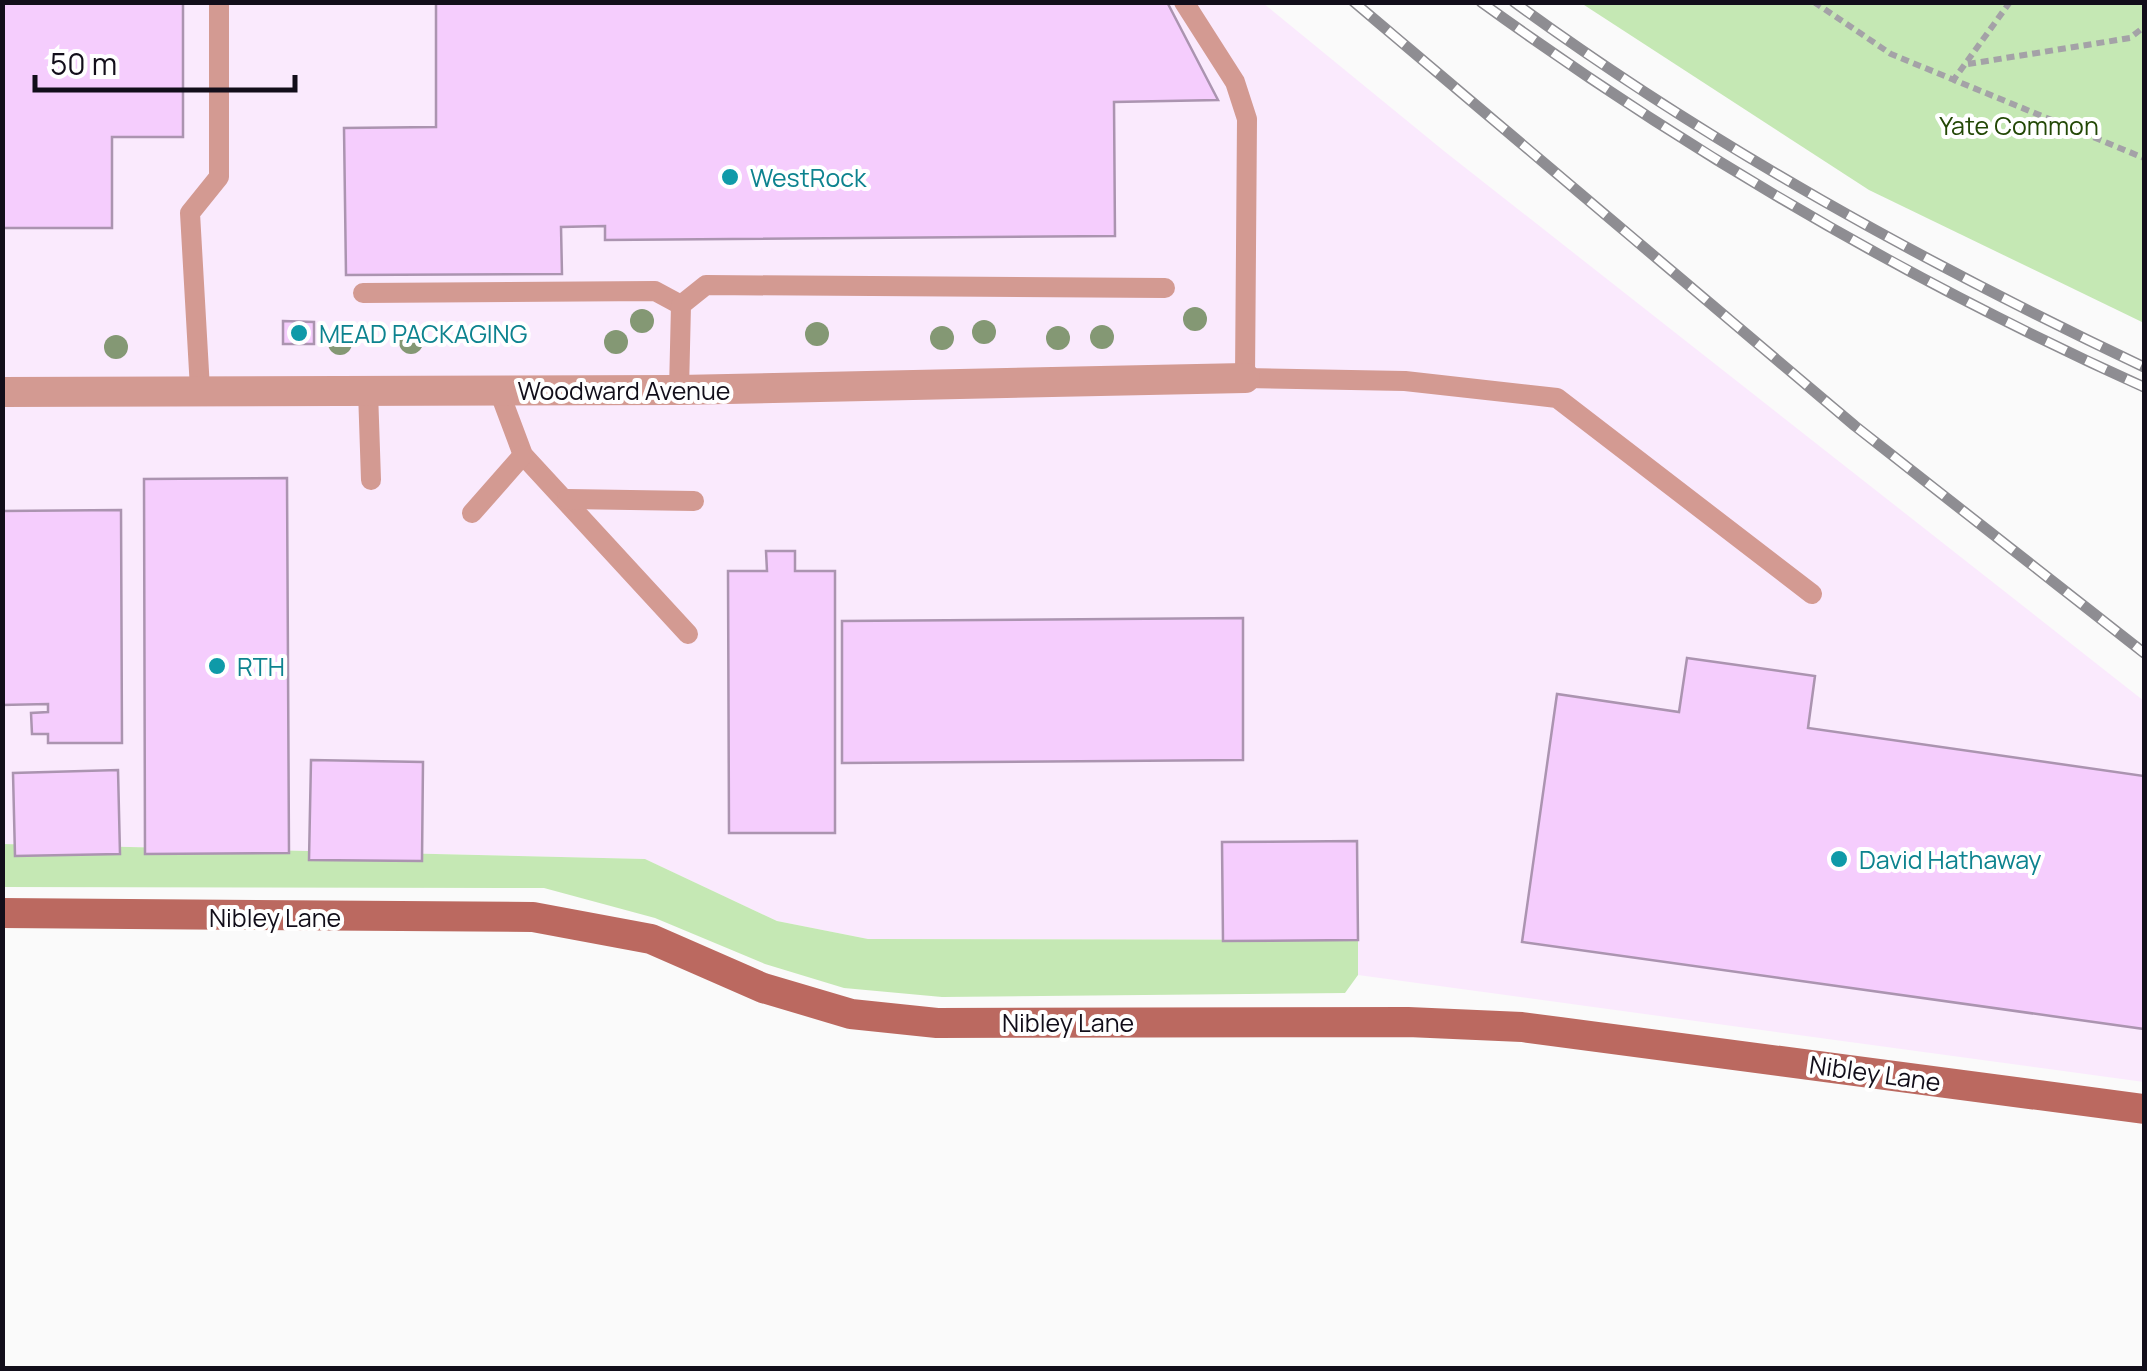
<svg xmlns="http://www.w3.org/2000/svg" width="2147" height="1371" font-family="Manrope,sans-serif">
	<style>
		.industrial { fill: #faeafd }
		.green { fill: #c5e8b4 }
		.building { fill: #f5cdfd; stroke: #ab94b0; stroke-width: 2.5 }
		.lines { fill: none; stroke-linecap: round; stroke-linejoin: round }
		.path { stroke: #a4a2a7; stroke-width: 6; stroke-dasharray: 8 5; stroke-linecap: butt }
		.lane { stroke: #d39a92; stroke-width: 20 }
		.street { stroke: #d39a92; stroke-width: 30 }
		.secondary { stroke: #bb6960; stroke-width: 30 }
		.rail-casing { stroke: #8e8d92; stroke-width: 11 }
		.rail { stroke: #fff; stroke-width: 8; stroke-dasharray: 22; stroke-linecap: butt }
		.tree { fill: #849874 }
		.culture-dot { fill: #0f9aa8; stroke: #fff; stroke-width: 4 }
		.labels { text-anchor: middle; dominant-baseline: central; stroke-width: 8; stroke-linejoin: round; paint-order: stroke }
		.park-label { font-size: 25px; fill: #234806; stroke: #fff }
		.culture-label { font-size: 25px; fill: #0d838f; stroke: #fff; text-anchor: start }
		.street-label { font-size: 25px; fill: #120e1a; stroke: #fff }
	</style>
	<rect width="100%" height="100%" fill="#fafafa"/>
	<path class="industrial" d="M 3,3 L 1263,3 L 1444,151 L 2144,701 L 2144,1082 L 1358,975 L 1357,940 L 868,939 L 777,921 L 645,859 L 3,844 Z"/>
	<g class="green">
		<path d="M 1581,3 L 2144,3 L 2144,323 L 1869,190 Z"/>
		<path d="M 3,844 L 645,859 L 777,921 L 868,939 L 1358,940 L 1358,975 L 1345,993 L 942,997 L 844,988 L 765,964 L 655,918 L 544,888 L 3,887 Z"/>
	</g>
	<g class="building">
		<path d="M 2,2 L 183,2 L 183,137 L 112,137 L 112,228 L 2,228 Z"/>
		<path d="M 436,2 L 1167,2 L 1218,100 L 1114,102 L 1115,236 L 605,240 L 605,226 L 561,227 L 562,274 L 346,275 L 344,128 L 436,127 Z"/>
		<path d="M 283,321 L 314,322 L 314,344 L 283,344 Z"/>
		<path d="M 287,478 L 289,853 L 145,854 L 144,479 Z"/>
		<path d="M 121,510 L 122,743 L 48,743 L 48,734 L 32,734 L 31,713 L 48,712 L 48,704 L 2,705 L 2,511 Z"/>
		<path d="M 766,551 L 795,551 L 795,571 L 835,571 L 835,833 L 729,833 L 728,571 L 767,571 Z"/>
		<path d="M 1243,618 L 1243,760 L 842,763 L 842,621 Z"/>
		<path d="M 1687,658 L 1815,676 L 1808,728 L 2144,776 L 2144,1029 L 1522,942 L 1557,694 L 1679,712 Z"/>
		<path d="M 311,760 L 423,762 L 422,861 L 309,860 Z"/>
		<path d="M 118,770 L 120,854 L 15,856 L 13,773 Z"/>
		<path d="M 1357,841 L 1358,940 L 1223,941 L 1222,842 Z"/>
	</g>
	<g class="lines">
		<g class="path">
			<path d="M 1814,2 L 1891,54 L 2144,158"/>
			<path d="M 1968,64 L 2130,38 L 2144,27"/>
			<path d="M 1952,82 L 2010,2"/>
		</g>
		<g class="lane">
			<path d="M 1184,2 L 1235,82 L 1247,119 L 1245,378 L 1405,381 L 1557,398 L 1812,594"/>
			<path d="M 363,293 L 655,291 L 681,305"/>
			<path d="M 200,389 L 190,213 L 219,177 L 219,2"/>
			<path d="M 679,390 L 681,305 L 706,285 L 1165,288"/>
			<path d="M 368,391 L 371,480"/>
			<path d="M 499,391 L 523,455 L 688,634"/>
			<path d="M 567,499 L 694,501"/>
			<path d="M 472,513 L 523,455"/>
		</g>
		<path class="street" d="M 2,392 L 679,390 L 1245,378"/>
		<path class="secondary" d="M 2,913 L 533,917 L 651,939 L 763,988 L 851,1014 L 937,1023 L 1408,1022 L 1522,1027 L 2144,1109"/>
		<g class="rail-casing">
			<g id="rail">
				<path d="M 1354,2 L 1855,426 L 2144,653"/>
				<path d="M 1481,2 C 1687,151 1913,283 2144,387"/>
				<path d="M 1514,2 C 1711,146 1925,263 2144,367"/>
			</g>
		</g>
		<use href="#rail" class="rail"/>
	</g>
	<g class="tree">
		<circle cx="1195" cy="319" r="12"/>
		<circle cx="642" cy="321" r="12"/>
		<circle cx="984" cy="332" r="12"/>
		<circle cx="817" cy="334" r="12"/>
		<circle cx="1102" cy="337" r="12"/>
		<circle cx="942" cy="338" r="12"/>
		<circle cx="1058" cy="338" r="12"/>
		<circle cx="411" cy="342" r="12"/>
		<circle cx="616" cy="342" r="12"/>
		<circle cx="340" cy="343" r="12"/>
		<circle cx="116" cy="347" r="12"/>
	</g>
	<g class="culture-dot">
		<circle cx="730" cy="177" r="10"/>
		<circle cx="299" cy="333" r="10"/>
		<circle cx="217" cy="666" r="10"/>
		<circle cx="1839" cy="859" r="10"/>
	</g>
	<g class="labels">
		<g class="park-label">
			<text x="2019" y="125">Yate Common</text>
		</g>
		<g class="culture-label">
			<text x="750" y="177">WestRock</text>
			<text x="319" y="333">MEAD PACKAGING</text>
			<text x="237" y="666">RTH</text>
			<text x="1859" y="859">David Hathaway</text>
		</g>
		<g class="street-label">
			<text x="624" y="390">Woodward Avenue</text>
			<text x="275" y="917">Nibley Lane</text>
			<text x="1068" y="1022">Nibley Lane</text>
			<text transform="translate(1875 1073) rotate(8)">Nibley Lane</text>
		</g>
	</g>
	<rect width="2147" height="1371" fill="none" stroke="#120e1a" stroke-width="10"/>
	<path d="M35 75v15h260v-15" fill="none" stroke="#120e1a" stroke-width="5"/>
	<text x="50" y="75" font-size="30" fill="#120e1a" stroke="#ffffff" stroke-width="8" paint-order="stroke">50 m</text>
</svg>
